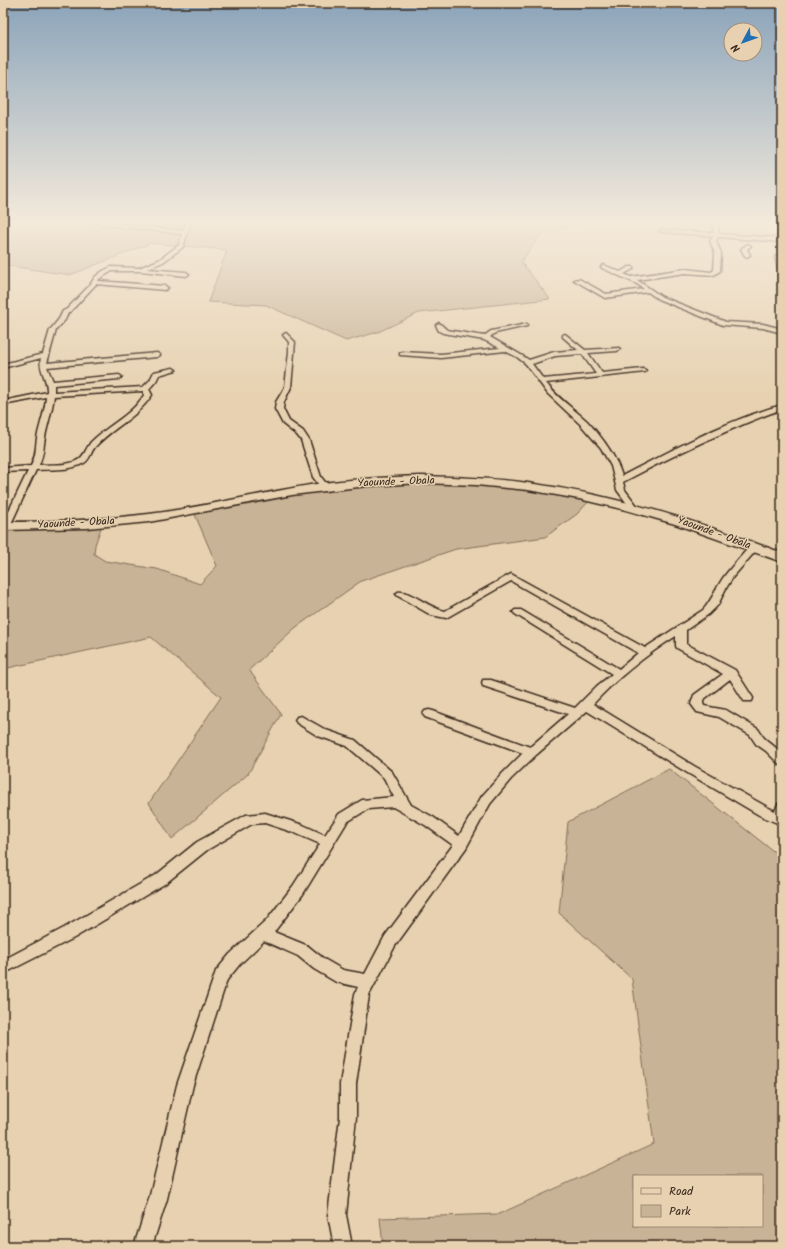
<svg xmlns="http://www.w3.org/2000/svg" width="785" height="1249" font-family="Kalam,sans-serif">
	<style>
		.green { fill: #c8b396; stroke: #826e5a; fill-rule: evenodd }
		.lines { fill: none; stroke-linecap: round; stroke-linejoin: round }
		.minor-casing { stroke: #3b2a1e; stroke-width: 3 }
		.highway-casing { stroke: #3b2a1e; stroke-width: 3 }
		.minor { fill: #e7d1b0; fill-rule: evenodd }
		.highway { fill: #e7d1b0; fill-rule: evenodd }
		.labels { text-anchor: middle; dominant-baseline: central; stroke-width: 3; stroke-linejoin: round; paint-order: stroke }
		.street-label { font-size: 11px; fill: #3b2a1e; stroke: #e7d1b0 }
	</style>
	<rect width="100%" height="100%" fill="#e7d1b0"/>
	<filter id="ink" filterUnits="userSpaceOnUse"><feTurbulence type="fractalNoise" baseFrequency=".025" numOctaves="2"/><feDisplacementMap in="SourceGraphic" scale="8" xChannelSelector="R" yChannelSelector="G"/><feConvolveMatrix kernelMatrix="1 2 1 2 8 2 1 2 1" color-interpolation-filters="sRGB"/></filter>
	<g filter="url(#ink)">
		<g class="green">
			<path d="M 3,222 L 587,222 L 541,234 L 521,262 L 550,299 L 419,313 L 378,332 L 346,341 L 266,305 L 208,302 L 227,250 L 151,243 L 70,275 L 3,265 Z"/>
			<path d="M 408,482 L 479,483 L 591,499 L 577,514 L 545,537 L 456,549 L 361,581 L 295,628 L 249,670 L 281,714 L 248,774 L 172,839 L 149,803 L 221,697 L 151,637 L 3,669 L 3,534 L 6,526 L 103,522 L 95,545 L 94,554 L 105,561 L 157,569 L 200,584 L 217,566 L 193,510 L 314,488 Z"/>
			<path d="M 669,769 L 782,858 L 782,1246 L 383,1246 L 380,1218 L 499,1214 L 654,1144 L 632,979 L 559,913 L 568,822 ZM 634,1176 L 762,1176 L 762,1226 L 634,1226 Z"/>
		</g>
		<g class="lines">
			<g class="minor-casing">
				<g id="minor">
					<path d="M 84,222 L 102,222 L 183,231 L 186,222 L 191,222 L 183,247 L 163,262 L 147,269 L 186,272 L 189,274 L 186,276 L 141,271 L 112,271 L 99,279 L 98,281 L 165,286 L 168,288 L 165,290 L 96,284 L 71,311 L 68,313 L 65,320 L 56,330 L 47,363 L 157,353 L 160,355 L 157,357 L 47,367 L 53,381 L 119,375 L 122,377 L 119,379 L 54,385 L 54,392 L 143,387 L 150,380 L 154,372 L 173,368 L 176,370 L 159,375 L 156,381 L 149,389 L 152,395 C 136,419 113,427 95,447 C 90,453 90,461 82,464 C 69,471 51,469 36,470 L 10,526 L 9,528 L 3,528 L 3,523 L 28,471 L 3,472 L 3,468 L 31,466 C 37,453 35,451 37,438 C 40,424 45,411 46,397 L 3,405 L 3,401 L 47,392 C 48,379 38,370 41,358 L 3,368 L 3,364 L 43,354 L 50,330 L 59,319 L 63,311 L 67,309 L 90,285 L 95,277 L 103,271 L 111,267 L 139,268 L 159,260 L 179,245 L 182,234 ZM 143,391 L 144,395 C 131,416 108,425 91,442 C 86,448 84,458 76,461 C 66,466 50,464 39,465 C 44,453 43,449 45,437 C 48,423 52,411 54,396 Z"/>
					<path d="M 717,222 L 719,234 L 782,238 L 782,242 L 718,237 L 716,241 L 721,253 L 720,271 L 714,275 L 685,273 L 637,280 L 662,297 L 726,322 L 763,324 L 782,329 L 782,333 L 763,328 L 723,325 L 658,299 L 648,292 L 605,298 L 574,280 L 579,279 L 606,294 L 644,289 L 637,284 L 602,268 L 601,267 L 604,265 L 620,272 L 629,267 L 633,267 L 633,269 L 624,274 L 631,277 L 685,269 L 711,272 L 714,270 L 715,253 L 710,241 L 714,236 L 661,232 L 659,231 L 661,230 L 714,233 L 713,223 Z"/>
					<path d="M 748,244 L 751,246 L 747,249 L 750,255 L 747,257 L 745,256 L 741,249 Z"/>
					<path d="M 778,255 L 781,257 L 782,275 L 779,273 L 775,257 Z"/>
					<path d="M 782,277 L 782,284 L 779,282 L 779,279 Z"/>
					<path d="M 439,323 L 447,330 L 484,336 L 491,331 L 527,324 L 527,326 L 495,333 L 490,337 L 521,355 L 529,360 L 554,352 L 578,350 L 563,337 L 563,335 L 565,334 L 585,350 L 619,348 L 620,349 L 617,351 L 588,353 L 602,373 L 643,369 L 646,371 L 645,372 L 546,383 C 557,398 573,408 587,421 C 602,437 616,456 622,476 C 673,450 726,420 782,405 L 782,409 C 725,430 676,454 623,482 L 625,490 L 638,507 L 634,510 L 631,509 L 617,490 L 611,466 L 601,448 L 581,425 L 548,394 L 526,364 L 517,357 L 505,351 L 441,358 L 400,355 L 400,353 L 402,352 L 441,354 L 500,348 L 484,340 L 443,333 L 439,331 L 436,325 ZM 582,354 L 596,374 L 543,379 L 532,364 L 555,356 Z"/>
					<path d="M 286,333 L 295,342 L 291,387 L 284,402 L 283,409 L 289,421 L 303,431 L 309,440 L 321,477 L 329,487 L 328,489 L 322,489 L 313,477 L 301,440 L 297,435 L 283,424 L 275,409 L 276,402 L 285,387 L 289,352 L 289,342 L 283,335 Z"/>
					<path d="M 754,544 L 759,547 L 733,577 L 725,590 L 718,605 L 709,614 L 686,630 L 686,644 L 735,670 L 753,698 L 752,701 L 744,701 L 730,679 L 703,700 L 703,703 L 704,706 L 726,710 L 758,729 L 764,738 L 782,753 L 782,765 L 778,763 L 766,751 L 756,744 L 750,735 L 719,717 L 697,712 L 691,704 L 694,695 L 723,674 L 677,648 L 676,646 L 676,636 C 646,655 617,678 593,704 L 694,766 L 767,807 L 775,811 L 778,804 L 782,803 L 782,821 L 777,823 L 759,815 L 686,772 L 587,711 L 536,755 L 511,779 L 490,804 L 466,848 L 395,946 L 369,995 L 356,1084 L 356,1117 L 346,1215 L 352,1246 L 334,1246 L 328,1215 L 340,1117 L 340,1084 L 355,994 L 358,987 L 336,982 L 314,969 L 298,956 L 264,941 L 240,964 L 227,980 L 193,1085 L 167,1199 L 152,1246 L 134,1246 L 149,1199 L 177,1085 L 216,971 L 230,954 L 267,920 L 293,886 L 320,844 L 295,833 L 265,823 L 252,824 L 207,850 L 166,883 L 74,938 L 3,974 L 3,960 L 64,928 L 156,875 L 197,842 L 246,815 L 265,813 L 303,825 L 325,835 L 339,814 L 362,800 L 394,797 L 384,778 L 347,746 L 318,736 L 297,723 L 295,720 L 297,717 L 301,716 L 326,730 L 355,740 L 392,772 L 411,805 L 433,817 L 459,836 L 482,796 L 503,773 L 523,753 L 425,717 L 423,714 L 425,711 L 429,710 L 433,711 L 530,747 L 568,714 L 483,686 L 482,683 L 483,680 L 491,680 L 575,708 L 597,686 L 612,674 L 515,614 L 513,612 L 515,610 L 521,610 L 619,669 L 638,653 L 511,581 L 446,618 L 431,615 L 398,596 L 396,594 L 398,592 C 408,589 431,609 445,611 L 511,574 L 645,648 L 703,610 C 713,599 717,585 726,574 C 734,564 743,554 751,545 ZM 393,807 L 425,825 L 453,845 L 385,936 L 365,974 L 343,970 L 324,959 L 308,946 L 274,932 L 303,894 L 347,822 L 368,809 Z"/>
				</g>
			</g>
			<g class="highway-casing">
				<path id="highway" d="M 422,476 C 458,477 493,478 528,483 C 616,495 700,522 782,553 L 782,562 L 675,524 L 626,510 L 579,499 L 528,490 L 476,485 L 422,483 L 367,486 L 292,495 L 149,522 L 87,528 L 3,530 L 3,522 C 52,522 100,520 149,514 C 205,507 260,493 316,484 C 351,479 387,477 422,476 Z"/>
			</g>
			<use href="#minor" class="minor"/>
			<use href="#highway" class="highway"/>
		</g>
	</g>
	<linearGradient id="sky" x2="0" y2="1"><stop stop-color="#8ba4ba"/><stop offset="0.56" stop-color="#f4eadb"/><stop offset="1" stop-color="#f4eadb" stop-opacity="0"/></linearGradient>
	<rect width="785" height="397" fill="url(#sky)"/>
	<g class="labels">
		<g class="street-label">
			<text transform="translate(396 482) rotate(-2)">Yaounde - Obala</text>
			<text transform="translate(76 523) rotate(-3)">Yaounde - Obala</text>
			<text transform="translate(714 533) rotate(20)">Yaounde - Obala</text>
		</g>
	</g>
	<rect width="785" height="1249" fill="none" stroke="#e7d1b0" stroke-width="16"/>
	<rect x="8" y="8" width="769" height="1233" fill="none" stroke="#3b2a1e" stroke-width="1.5" filter="url(#ink)"/>
	<rect x="633" y="1175" width="130" height="52" fill="#e7d1b0" stroke="#a28e76"/>
	<rect x="641" y="1188" width="20" height="6" fill="#e7d1b0" stroke="#a28e76"/>
	<text x="669" y="1195" font-size="12" fill="#3b2a1e">Road</text>
	<rect x="641" y="1205" width="20" height="12" fill="#c8b396" stroke="#a28e76"/>
	<text x="669" y="1215" font-size="12" fill="#3b2a1e">Park</text>
	<g transform="translate(743 42) rotate(229)"><circle r="19" fill="#e7d1b0" stroke="#a28e76"/>
	<path d="M0-3L7 15L0 10L-7 15Z" fill="#1f6fb2"/>
	<text y="-6" font-size="11" font-weight="bold" text-anchor="middle" fill="#3b2a1e">N</text>
	</g>
</svg>
